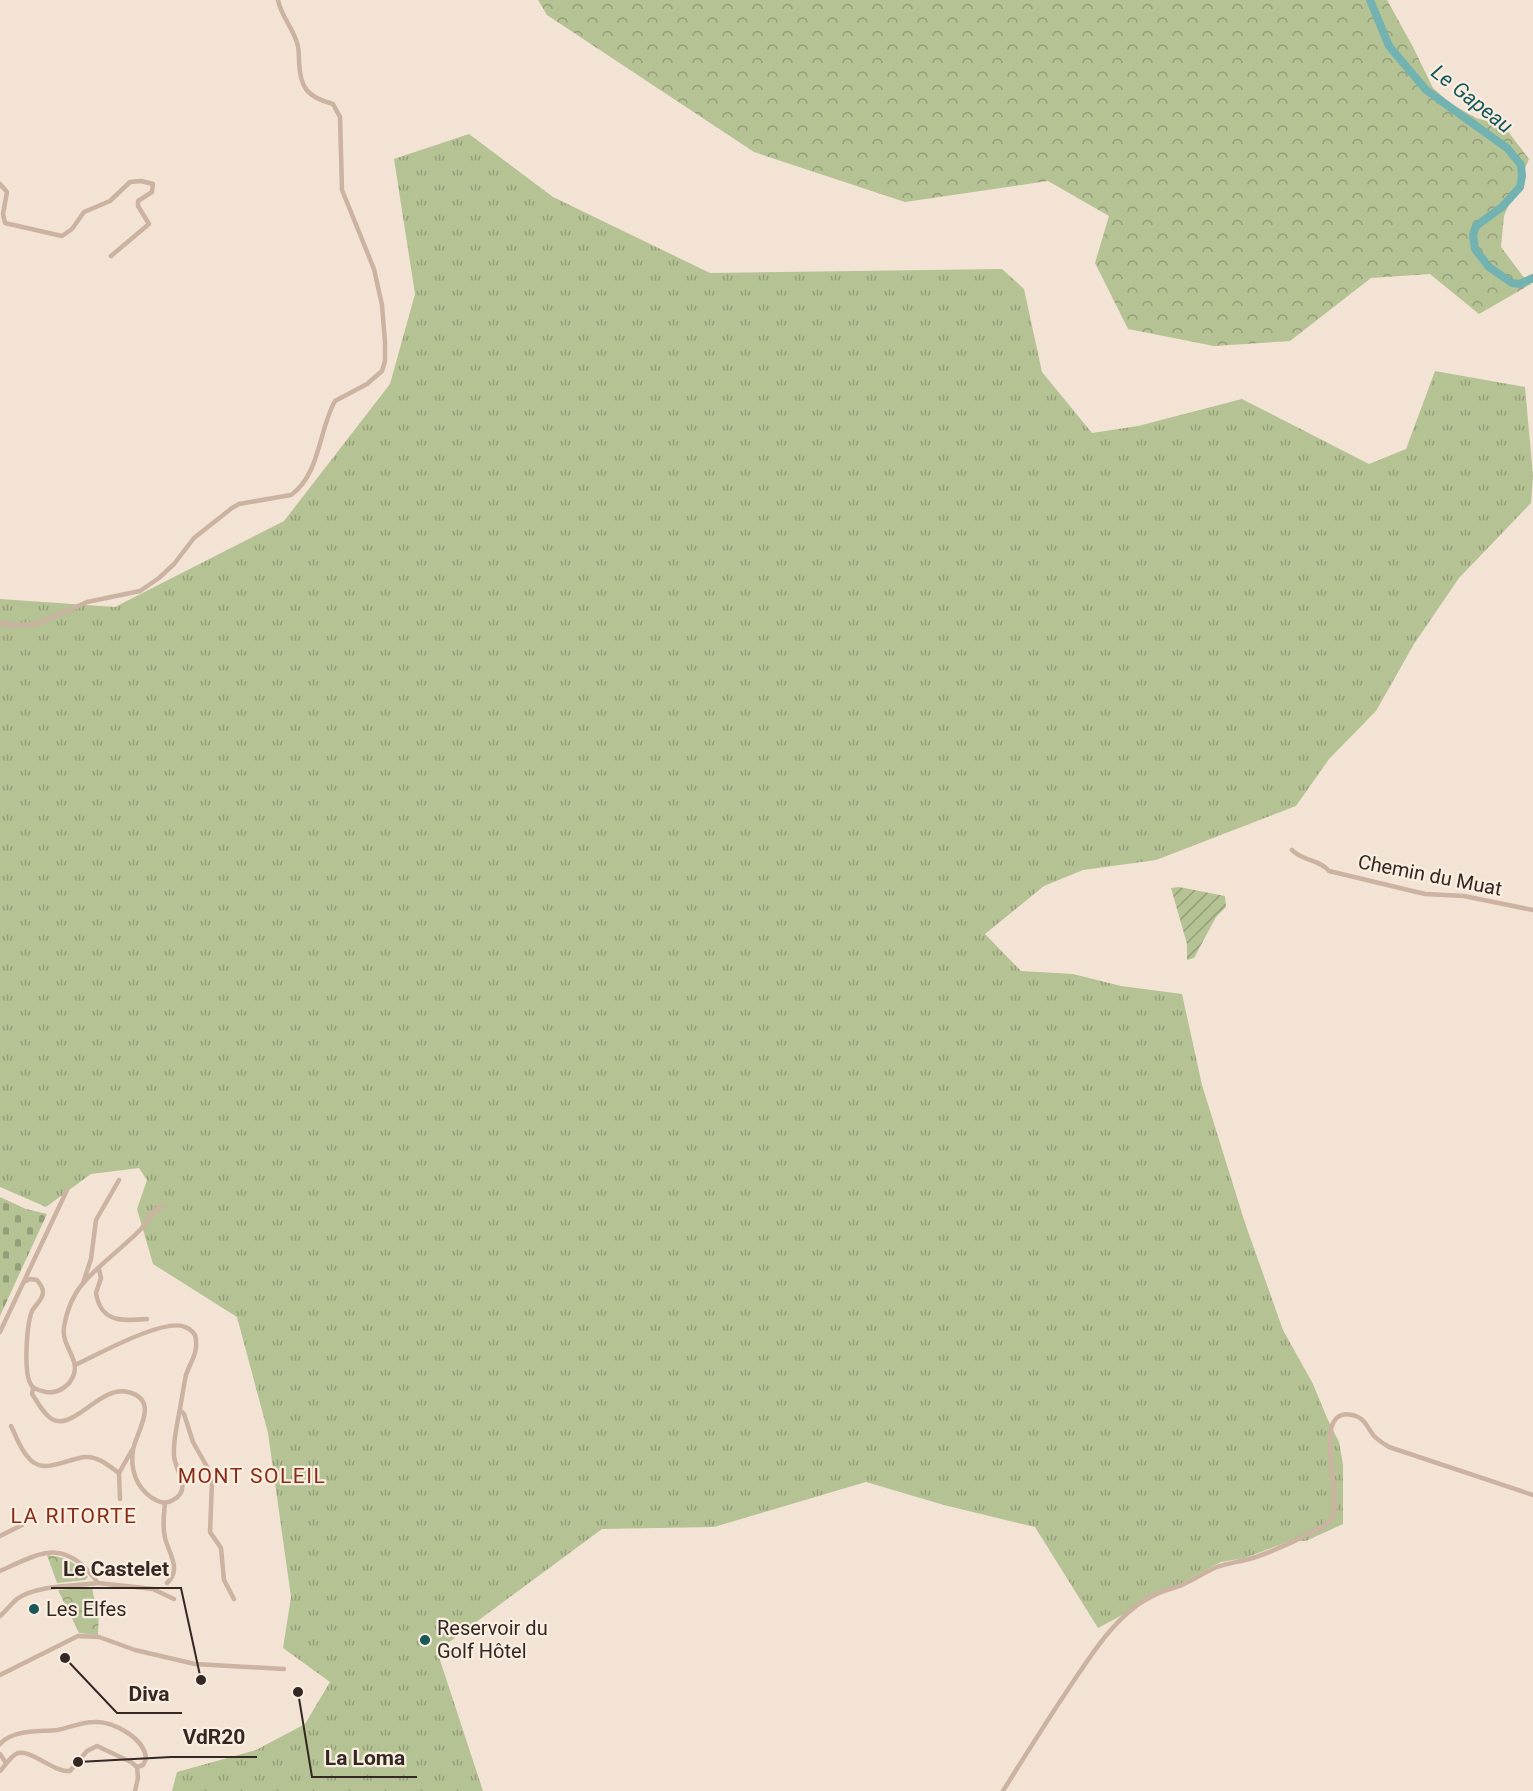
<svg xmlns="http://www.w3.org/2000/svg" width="1533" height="1791" font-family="Roboto,sans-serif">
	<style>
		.grass { fill: url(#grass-tufts) }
		.forest { fill: url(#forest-crowns) }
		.cemetery { fill: url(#cemetery-stones) }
		.garden { fill: url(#garden-furrows) }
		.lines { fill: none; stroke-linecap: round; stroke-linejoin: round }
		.river { stroke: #72b2b1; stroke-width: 8 }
		.minor { stroke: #cbb2a1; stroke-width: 4.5 }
		.poi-dot { fill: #175859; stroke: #faeee1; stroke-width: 2 }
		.labels { text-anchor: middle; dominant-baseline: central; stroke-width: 4.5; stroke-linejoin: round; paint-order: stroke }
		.street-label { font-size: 20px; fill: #342824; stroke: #faeee1 }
		.poi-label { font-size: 20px; fill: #342824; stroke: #faeee1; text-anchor: start }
		.water-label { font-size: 21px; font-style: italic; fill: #175859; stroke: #faeee1 }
		.neighbourhood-label { font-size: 21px; letter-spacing: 1.5px; fill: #892c17; stroke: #faeee1 }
		.leader { fill: none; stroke: #342824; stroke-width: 2 }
		.callout-dot { fill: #342824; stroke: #faeee1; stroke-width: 2 }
		.callout-label { font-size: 21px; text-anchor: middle; font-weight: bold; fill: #342824; stroke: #faeee1; stroke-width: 4.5; stroke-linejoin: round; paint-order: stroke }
	</style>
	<defs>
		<pattern id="grass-tufts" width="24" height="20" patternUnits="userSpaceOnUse" patternTransform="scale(1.5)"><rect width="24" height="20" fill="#b5c294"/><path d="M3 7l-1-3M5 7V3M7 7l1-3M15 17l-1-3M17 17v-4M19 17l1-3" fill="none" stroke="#949e79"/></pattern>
		<pattern id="forest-crowns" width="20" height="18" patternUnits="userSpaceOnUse" patternTransform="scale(1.5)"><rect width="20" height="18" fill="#b5c294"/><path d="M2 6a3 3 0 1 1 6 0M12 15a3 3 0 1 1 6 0" fill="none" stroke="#949e79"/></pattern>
		<pattern id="cemetery-stones" width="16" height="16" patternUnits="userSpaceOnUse" patternTransform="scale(1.5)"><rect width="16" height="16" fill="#b5c294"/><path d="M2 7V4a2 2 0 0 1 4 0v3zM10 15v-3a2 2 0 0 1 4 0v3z" fill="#949e79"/></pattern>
		<pattern id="garden-furrows" width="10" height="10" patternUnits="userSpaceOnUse" patternTransform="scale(1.5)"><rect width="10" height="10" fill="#b5c294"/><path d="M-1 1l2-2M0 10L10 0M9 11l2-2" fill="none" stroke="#949e79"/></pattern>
	</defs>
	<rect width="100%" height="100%" fill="#f3e3d5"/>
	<path class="grass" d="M 469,134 L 553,197 L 710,273 L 1002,269 L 1024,289 L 1042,372 L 1092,433 L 1138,426 L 1242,399 L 1369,464 L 1406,449 L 1435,371 L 1525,387 L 1533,476 L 1531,503 L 1459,578 L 1414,644 L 1376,711 L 1329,759 L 1296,806 L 1156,860 L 1083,870 L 1044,886 L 985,934 L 1021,971 L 1073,974 L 1121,986 L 1182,994 L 1202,1085 L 1245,1223 L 1283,1330 L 1313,1384 L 1327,1418 L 1339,1442 L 1343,1465 L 1343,1524 L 1306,1541 L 1290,1541 L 1245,1558 L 1221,1562 L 1098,1628 L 1035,1527 L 944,1505 L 866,1482 L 714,1527 L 602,1529 L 437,1651 L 483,1791 L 172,1791 L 177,1772 L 256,1750 L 305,1724 L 330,1682 L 283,1648 L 291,1597 L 268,1433 L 237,1317 L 153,1264 L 137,1209 L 147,1180 L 139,1168 L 91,1174 L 46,1207 L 0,1187 L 0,599 L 115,607 L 284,521 L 390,384 L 415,294 L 394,159 Z"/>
	<g class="forest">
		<path d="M 538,0 L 1387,0 L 1413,47 L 1433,88 L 1450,103 L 1476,118 L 1503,125 L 1529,159 L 1504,216 L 1501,247 L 1522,275 L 1531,284 L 1479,314 L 1430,274 L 1371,278 L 1290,341 L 1214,346 L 1128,329 L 1095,263 L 1109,216 L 1048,181 L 905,202 L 754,152 L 547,15 Z"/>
		<path d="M 47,1555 C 65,1557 76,1562 88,1577 L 85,1580 L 57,1583 Z"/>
		<path d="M 92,1587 L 96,1608 L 99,1608 L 98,1635 L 79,1633 L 58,1590 Z"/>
	</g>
	<path class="cemetery" d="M 0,1197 L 26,1209 L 47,1214 L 0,1316 Z"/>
	<path class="garden" d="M 1179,887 L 1225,896 L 1226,907 L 1216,917 L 1194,958 L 1187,960 L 1187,944 L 1171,888 Z"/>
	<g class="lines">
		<path class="river" d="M 1370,0 L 1389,46 L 1426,90 L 1507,148 L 1521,165 L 1522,176 L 1520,187 L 1502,207 L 1476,226 L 1473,235 L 1475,249 L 1489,267 L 1512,283 L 1520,284 L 1533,278"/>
		<g class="minor">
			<path d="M 0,184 L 7,192 L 3,214 L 5,223 L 62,236 L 72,229 L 84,212 L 110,201 L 130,182 L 141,181 L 153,184 L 152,192 L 138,201 L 138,206 L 149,224 L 111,256"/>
			<path d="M 0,623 L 14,625 L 37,624 L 87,602 L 140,591 L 159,578 L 174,564 L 194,538 L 232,508 L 239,504 L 291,495 C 320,475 319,429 335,401 L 367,384 L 382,371 L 385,361 L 385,342 L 382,305 L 374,269 L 342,190 L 340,117 L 333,104 C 307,97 300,88 299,61 C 299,56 299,48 297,43 C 293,28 281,16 278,0"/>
			<path d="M 1292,850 C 1302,861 1319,859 1329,871 L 1425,894 L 1464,896 L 1533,910"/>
			<path d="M 99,1269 L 101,1278 L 96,1293 C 101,1323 122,1321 147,1319"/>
			<path d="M 24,1282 L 30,1279 L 37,1280 C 40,1284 43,1287 43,1292 C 43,1300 35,1305 32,1311 C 27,1324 22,1378 33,1387 C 36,1390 42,1391 46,1392 C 58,1394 70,1386 74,1374 C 79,1358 61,1345 64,1327 C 66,1315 70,1303 76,1293 C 89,1272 123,1248 141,1229 C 149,1220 150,1211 162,1206"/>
			<path d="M 83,1283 L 91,1259 L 96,1220 L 119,1180"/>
			<path d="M 0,1332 L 67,1190"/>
			<path d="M 33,1388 L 32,1394 C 37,1401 42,1411 48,1416 C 70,1438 99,1384 128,1392 C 161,1400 136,1432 133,1450 C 130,1469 136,1487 152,1498 C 159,1502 165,1505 173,1500 C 193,1490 175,1470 174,1456 C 173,1443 176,1431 178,1419 C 181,1405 183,1389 186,1375 C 190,1363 198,1353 196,1340 C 196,1334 191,1329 185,1327 C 165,1317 97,1355 75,1365"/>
			<path d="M 180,1410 L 184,1414 L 193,1442 L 210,1472 L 212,1482 L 210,1532 L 221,1548 L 224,1580 L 234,1599"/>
			<path d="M 11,1426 C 16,1436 20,1448 27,1456 C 42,1477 65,1459 85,1457 C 98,1456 109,1466 119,1473"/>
			<path d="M 120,1499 L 119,1473 L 132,1450"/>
			<path d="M 165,1503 C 164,1515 162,1526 165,1538 C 169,1554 182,1569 167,1583"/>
			<path d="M 0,1536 L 22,1525"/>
			<path d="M 0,1571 C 42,1552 65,1537 98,1583 L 153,1589 L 174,1599"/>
			<path d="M 0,1616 C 6,1611 11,1604 17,1599 C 36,1585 75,1586 98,1583"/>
			<path d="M 0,1675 L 78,1636 L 99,1637 L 135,1650 L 195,1664 L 284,1669"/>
			<path d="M 0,1744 C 13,1729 39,1732 57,1730 C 70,1728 81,1722 94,1722 C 113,1721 145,1738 146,1759 L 143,1765 L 137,1767"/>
			<path d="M 0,1754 L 6,1763"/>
			<path d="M 0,1771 C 5,1766 10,1757 16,1754 C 30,1747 53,1773 70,1771 L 87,1751 L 97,1746 L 131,1762 L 137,1767"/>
			<path d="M 135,1791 L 138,1778 L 137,1767"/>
			<path d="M 1003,1791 C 1025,1756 1046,1722 1069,1688 C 1092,1654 1114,1617 1150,1597 C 1161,1591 1173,1589 1184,1584 C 1195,1579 1205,1572 1217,1567 C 1228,1563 1244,1561 1256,1557 C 1276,1550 1296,1541 1314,1531 C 1321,1528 1328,1524 1332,1518 C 1344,1500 1307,1400 1356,1416 C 1366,1420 1368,1429 1374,1436 C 1378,1440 1384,1444 1389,1447 L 1533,1495"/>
		</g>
	</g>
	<g class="poi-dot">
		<circle cx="34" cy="1609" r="6"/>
		<circle cx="425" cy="1640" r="6"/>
	</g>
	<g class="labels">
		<g class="street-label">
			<text transform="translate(1430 875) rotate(11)">Chemin du Muat</text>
		</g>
		<g class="poi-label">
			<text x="46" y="1609">Les Elfes</text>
			<text x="437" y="1628">Reservoir du<tspan x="437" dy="23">Golf Hôtel</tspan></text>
		</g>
		<g class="water-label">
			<text transform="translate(1472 99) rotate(38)">Le Gapeau</text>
		</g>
		<g class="neighbourhood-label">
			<text x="252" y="1476">MONT SOLEIL</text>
			<text x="74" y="1516">LA RITORTE</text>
		</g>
	</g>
	<path class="leader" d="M201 1680L181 1588H51M65 1658L117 1713H182M78 1762L171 1757H257M298 1692L312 1777H417"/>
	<g class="callout-dot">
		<circle cx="201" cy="1680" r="6"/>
		<circle cx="65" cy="1658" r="6"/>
		<circle cx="78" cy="1762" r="6"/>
		<circle cx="298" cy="1692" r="6"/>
	</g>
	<g class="callout-label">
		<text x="116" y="1576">Le Castelet</text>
		<text x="149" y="1701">Diva</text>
		<text x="214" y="1744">VdR20</text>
		<text x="365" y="1765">La Loma</text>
	</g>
</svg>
